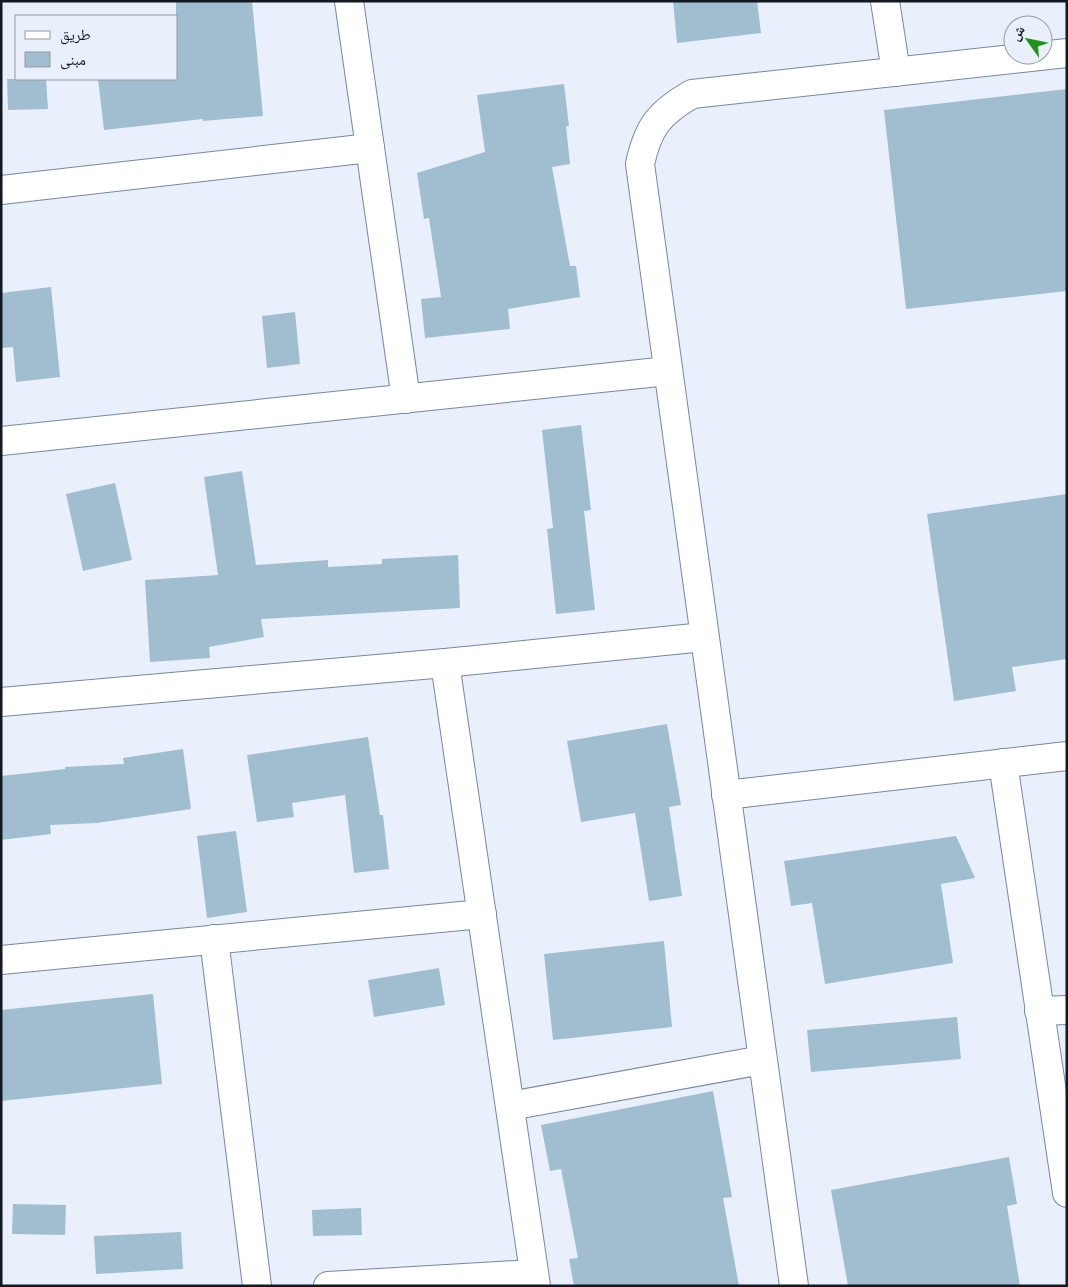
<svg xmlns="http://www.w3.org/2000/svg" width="1068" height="1287" font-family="'Nunito Sans','Noto Naskh Arabic',sans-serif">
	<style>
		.building { fill: #a1bed0 }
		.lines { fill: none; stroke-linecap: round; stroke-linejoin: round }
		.minor-casing { stroke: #77879f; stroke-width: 30 }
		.minor { stroke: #fff; stroke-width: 28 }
	</style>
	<rect width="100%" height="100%" fill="#e9f0fb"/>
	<g class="building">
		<path d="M 176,1 L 252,1 L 263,116 L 203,121 L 203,119 L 104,130 L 98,79 L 176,79 Z"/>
		<path d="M 673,1 L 757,1 L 761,33 L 677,43 Z"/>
		<path d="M 7,79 L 46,79 L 48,109 L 8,110 Z"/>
		<path d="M 564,84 L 569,126 L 566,126 L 570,164 L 552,167 L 570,266 L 576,266 L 580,297 L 508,309 L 510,329 L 425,338 L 421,299 L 441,297 L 429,218 L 424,219 L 417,173 L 485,152 L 477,95 Z"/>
		<path d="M 1067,89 L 1067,291 L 906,309 L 884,110 Z"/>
		<path d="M 51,287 L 60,377 L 16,382 L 13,347 L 1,348 L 1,293 Z"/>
		<path d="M 295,312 L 300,364 L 267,368 L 262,316 Z"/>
		<path d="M 581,425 L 591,510 L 584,511 L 595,610 L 556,614 L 547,529 L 553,528 L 542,430 Z"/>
		<path d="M 242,471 L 256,565 L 328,560 L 328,567 L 382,564 L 382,559 L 458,555 L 460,608 L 261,619 L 264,637 L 209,647 L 210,658 L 150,662 L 145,580 L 218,575 L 204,477 Z"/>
		<path d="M 115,483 L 132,560 L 83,571 L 66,494 Z"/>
		<path d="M 1067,494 L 1067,659 L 1012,667 L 1016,691 L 954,701 L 927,514 Z"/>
		<path d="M 667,724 L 681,805 L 669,807 L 682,896 L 649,901 L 635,813 L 581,822 L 567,741 Z"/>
		<path d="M 368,737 L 380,815 L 383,815 L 389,869 L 354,873 L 345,795 L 292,803 L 294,817 L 257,822 L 247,755 Z"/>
		<path d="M 183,749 L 191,809 L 97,823 L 50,825 L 51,834 L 1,840 L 1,776 L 65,769 L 65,767 L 124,764 L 123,758 Z"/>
		<path d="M 236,831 L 247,912 L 207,918 L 197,836 Z"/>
		<path d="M 956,836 L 975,878 L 941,884 L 953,963 L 825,984 L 812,903 L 791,906 L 784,861 Z"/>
		<path d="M 664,941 L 672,1027 L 553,1040 L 544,954 Z"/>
		<path d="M 439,968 L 445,1005 L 374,1017 L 368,980 Z"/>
		<path d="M 153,994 L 162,1084 L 1,1101 L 1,1010 Z"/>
		<path d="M 957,1017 L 961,1059 L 811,1072 L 807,1030 Z"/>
		<path d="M 713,1091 L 732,1197 L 723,1198 L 739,1286 L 574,1286 L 569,1259 L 578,1258 L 561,1169 L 550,1171 L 541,1125 Z"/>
		<path d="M 1009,1157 L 1017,1204 L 1007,1206 L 1020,1286 L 848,1286 L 831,1190 Z"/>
		<path d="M 13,1204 L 66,1205 L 65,1235 L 12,1234 Z"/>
		<path d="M 361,1208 L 362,1235 L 313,1236 L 312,1210 Z"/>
		<path d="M 181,1232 L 183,1269 L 96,1274 L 94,1236 Z"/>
	</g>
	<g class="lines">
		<g class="minor-casing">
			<g id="minor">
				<path d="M 349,1 L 406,399"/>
				<path d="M 885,1 L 896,72"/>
				<path d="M 1,190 L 370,148"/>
				<path d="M 1,441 L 668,371"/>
				<path d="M 445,663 L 536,1286"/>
				<path d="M 1,702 L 445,663 L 704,637"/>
				<path d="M 1003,763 L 1067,1193"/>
				<path d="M 726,795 L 1067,756"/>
				<path d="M 214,939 L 257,1286"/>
				<path d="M 1,960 L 482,914"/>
				<path d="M 1039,1011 L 1067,1010"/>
				<path d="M 510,1106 L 762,1060"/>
				<path d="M 328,1286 L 534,1274"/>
				<path d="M 794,1286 L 640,164 C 648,127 659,113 692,94 L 1067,53"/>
			</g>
		</g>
		<use href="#minor" class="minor"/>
	</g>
	<rect width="1068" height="1287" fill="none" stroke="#131922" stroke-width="5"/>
	<rect x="15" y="15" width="162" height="65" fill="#e9f0fb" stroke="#939aa4"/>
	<rect x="25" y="31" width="25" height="8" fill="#ffffff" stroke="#939aa4"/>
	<text x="60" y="40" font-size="15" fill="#131922">طريق</text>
	<rect x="25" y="52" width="25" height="15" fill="#a1bed0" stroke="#939aa4"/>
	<text x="60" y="65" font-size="15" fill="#131922">مبنى</text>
	<g transform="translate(1028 40) rotate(303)"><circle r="24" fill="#e9f0fb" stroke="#939aa4"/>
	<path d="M0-4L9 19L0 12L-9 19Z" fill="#21921d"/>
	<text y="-8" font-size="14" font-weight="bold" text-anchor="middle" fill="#131922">ش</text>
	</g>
</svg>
